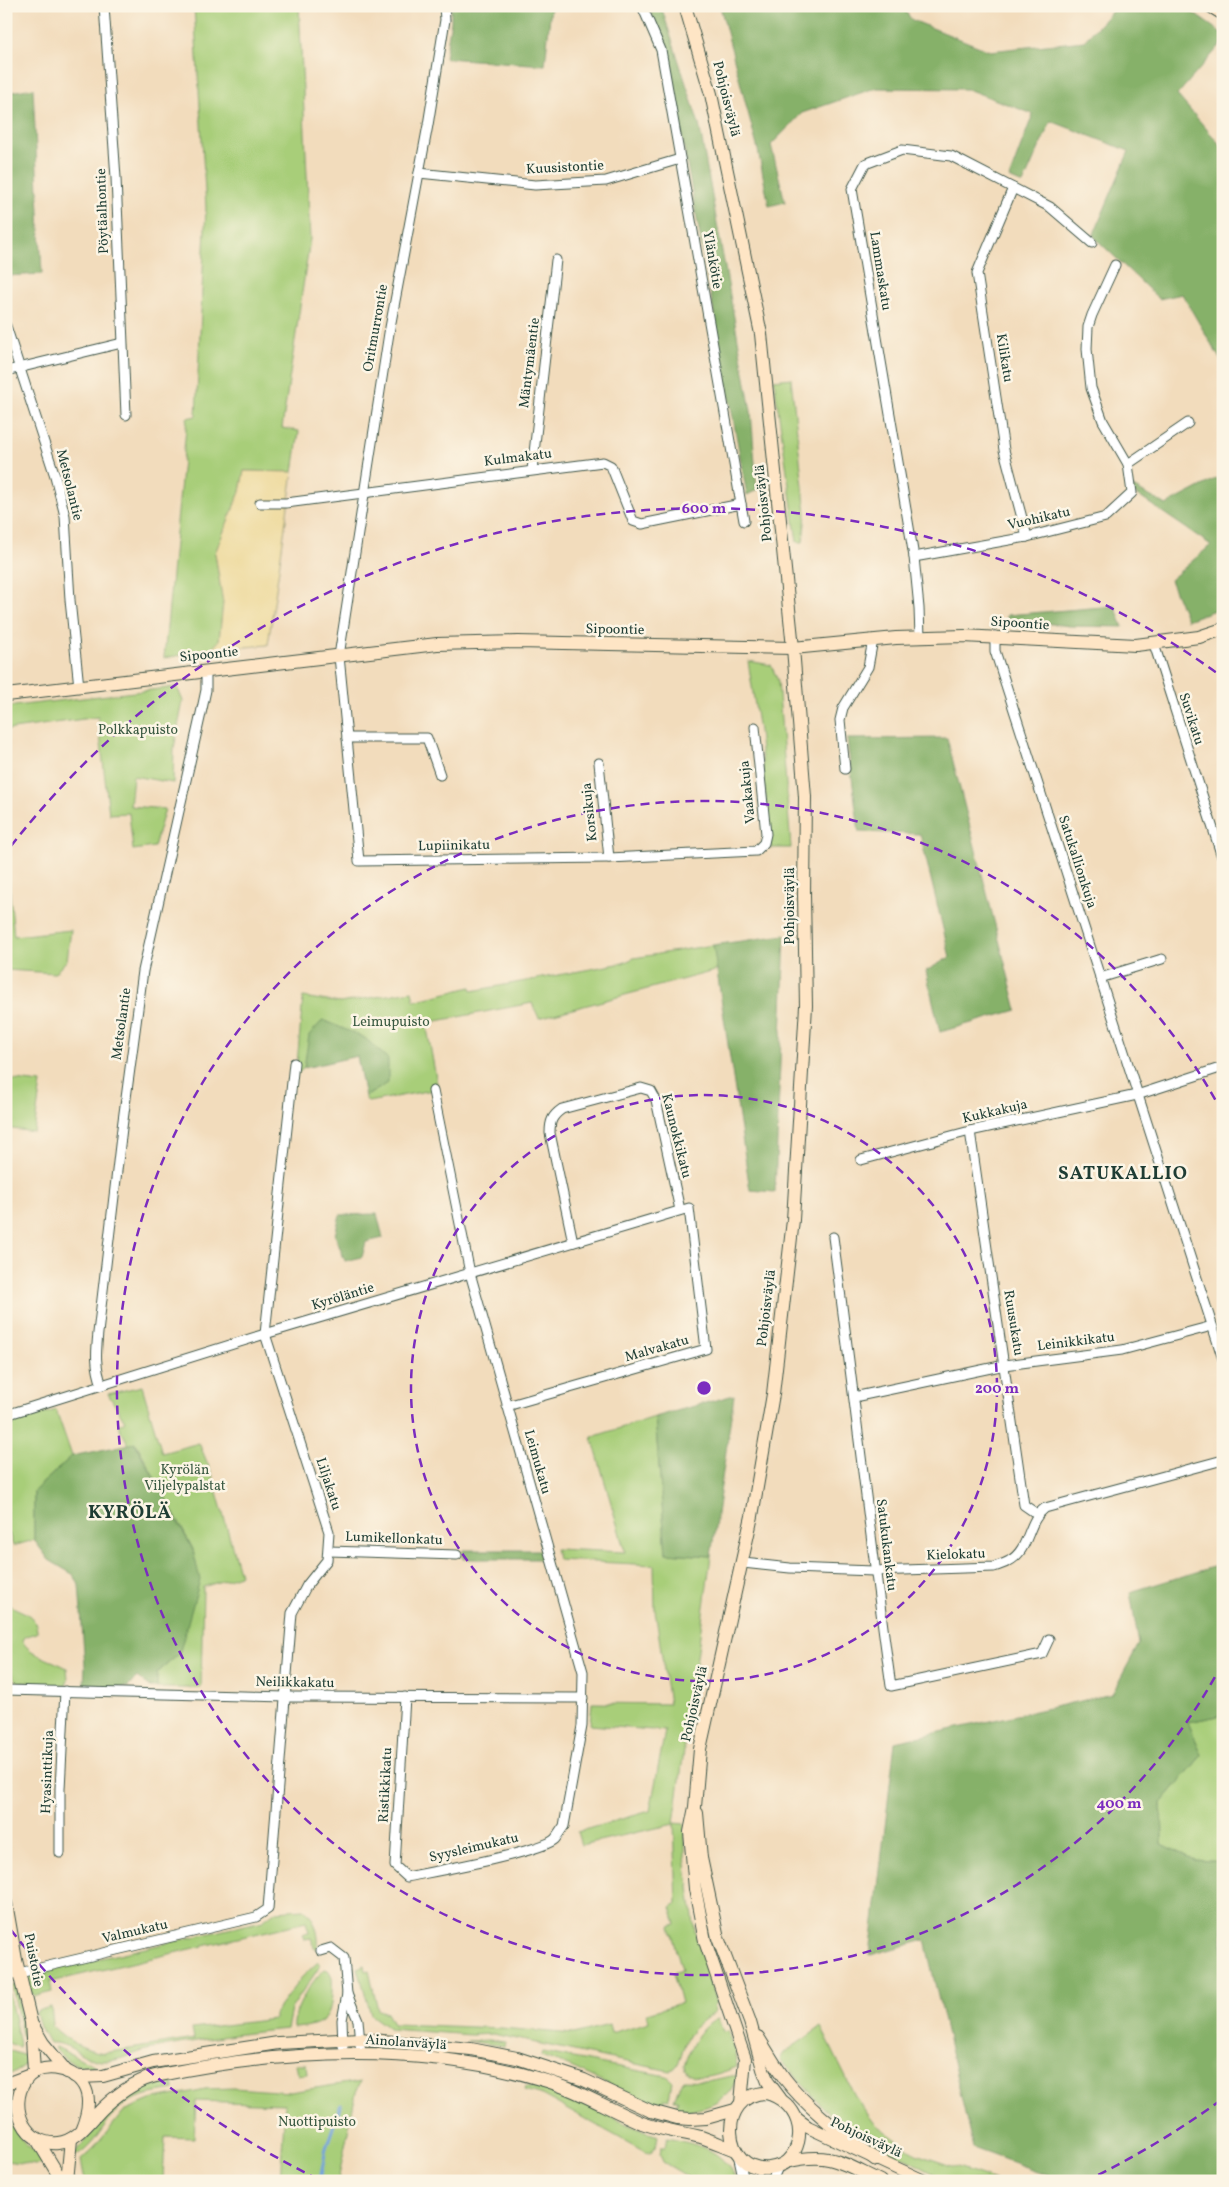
<svg xmlns="http://www.w3.org/2000/svg" width="1229" height="2187" font-family="Vollkorn,serif">
	<style>
		.green { fill: #a8ce79; stroke: #648656 }
		.forest { fill: #86b169; stroke: #52774e }
		.sand { fill: #eeda9e; stroke: #868c69 }
		.lines { fill: none; stroke-linecap: round; stroke-linejoin: round }
		.stream { stroke: #73a2dc; stroke-width: 3 }
		.street-casing { stroke: #3f5548; stroke-width: 11 }
		.secondary-casing { stroke: #3f5548; stroke-width: 14 }
		.street { stroke: #fff; stroke-width: 9 }
		.secondary { stroke: #fee5c5; stroke-width: 12 }
		.ring { fill: none; stroke: #7b2cbf; stroke-width: 2.5; stroke-dasharray: 9 6 }
		.labels { text-anchor: middle; dominant-baseline: central; stroke-width: 5; stroke-linejoin: round; paint-order: stroke }
		.street-label { font-size: 14px; fill: #1f3d34; stroke: #fcf5e5 }
		.park-label { font-size: 14px; fill: #3a5a42; stroke: #fcf5e5 }
		.district-label { font-size: 19px; font-weight: bold; letter-spacing: 1px; fill: #1f3d34; stroke: #fcf5e5 }
		.centre { fill: #7b2cbf; stroke: #fcf5e5; stroke-width: 2.5 }
		.ring-label { font-size: 15px; text-anchor: middle; font-weight: bold; fill: #7b2cbf; stroke: #fcf5e5; stroke-width: 5; stroke-linejoin: round; paint-order: stroke }
	</style>
	<rect width="100%" height="100%" fill="#fcf5e5"/>
	<filter id="ink" filterUnits="userSpaceOnUse"><feTurbulence type="fractalNoise" baseFrequency=".02" numOctaves="2"/><feDisplacementMap in="SourceGraphic" scale="10" xChannelSelector="R" yChannelSelector="G"/><feConvolveMatrix kernelMatrix="1 2 1 2 8 2 1 2 1" color-interpolation-filters="sRGB"/></filter>
	<filter id="wash" filterUnits="userSpaceOnUse"><feTurbulence type="fractalNoise" baseFrequency=".0096" numOctaves="4" result="noise"/><feDisplacementMap in="SourceGraphic" scale="20" xChannelSelector="R" yChannelSelector="G"/><feGaussianBlur stdDeviation="1.12" result="paint"/><feColorMatrix in="noise" values="0 0 0 0 0 0 0 0 0 0 0 0 0 0 0 0 0 1.4 0 .05"/><feComposite in="paint" operator="in"/></filter>
	<g filter="url(#wash)">
		<rect width="100%" height="100%" fill="#f2dcbc"/>
		<g class="green">
			<path d="M 194,6 L 299,6 L 310,239 L 282,428 L 299,431 L 293,472 L 244,471 L 240,492 L 215,553 L 223,603 L 219,641 L 211,650 L 164,658 L 187,418 L 196,416 L 206,208 Z"/>
			<path d="M 791,378 L 806,514 L 803,542 L 797,542 L 774,380 Z"/>
			<path d="M 748,661 L 771,665 L 778,681 L 791,848 L 771,848 L 759,731 Z"/>
			<path d="M 177,687 L 183,701 L 174,748 L 173,783 L 133,776 L 130,806 L 165,809 L 154,847 L 133,850 L 129,813 L 109,814 L 98,717 L 6,730 L 6,707 Z"/>
			<path d="M 6,868 L 8,874 L 14,936 L 71,930 L 67,960 L 55,973 L 6,970 Z"/>
			<path d="M 713,945 L 718,970 L 539,1018 L 532,1003 L 426,1023 L 438,1089 L 368,1102 L 365,1097 L 388,1083 L 365,1038 L 305,1062 L 304,1068 L 296,1075 L 303,997 L 340,1003 L 412,991 L 414,1001 L 471,987 L 472,991 L 623,963 L 634,958 Z"/>
			<path d="M 6,1079 L 41,1083 L 34,1132 L 6,1128 Z"/>
			<path d="M 142,1386 L 162,1453 L 199,1443 L 212,1474 L 240,1575 L 203,1587 L 201,1688 L 157,1688 L 157,1673 L 179,1654 L 193,1549 L 136,1443 L 129,1445 L 118,1425 L 125,1421 L 108,1394 Z"/>
			<path d="M 56,1410 L 72,1456 L 34,1491 L 34,1540 L 13,1546 L 9,1533 L 6,1534 L 6,1425 Z"/>
			<path d="M 655,1417 L 666,1553 L 711,1556 L 674,1823 L 685,1824 L 685,1857 L 695,1932 L 716,2003 L 713,2005 L 715,2012 C 705,2019 695,2026 688,2036 C 682,2046 682,2067 670,2071 L 493,2034 L 471,2035 L 390,2029 L 371,2015 L 358,1968 L 364,1965 L 365,1971 L 369,1970 L 378,2010 L 387,2013 L 393,2024 L 501,2028 L 574,2034 L 609,2025 L 611,2033 L 649,2022 L 647,2013 L 681,2003 L 673,1973 L 682,1970 L 670,1926 L 676,1924 L 671,1907 L 677,1903 L 674,1824 L 581,1845 L 577,1832 L 650,1811 L 665,1731 L 590,1725 L 592,1703 L 669,1704 L 655,1610 L 654,1565 L 558,1560 L 555,1549 L 625,1552 L 592,1437 Z"/>
			<path d="M 6,1595 L 9,1605 C 23,1613 37,1614 37,1633 L 24,1637 L 22,1641 C 31,1656 53,1660 67,1668 L 68,1680 L 66,1686 L 18,1682 C 3,1673 6,1613 6,1595 Z"/>
			<path d="M 1223,1715 L 1223,1862 L 1195,1860 L 1162,1844 L 1161,1803 L 1202,1755 L 1188,1722 Z"/>
			<path d="M 304,1909 C 314,1915 321,1938 317,1949 L 314,1947 L 311,1938 L 304,1939 L 302,1934 L 309,1932 L 306,1922 L 50,1982 L 52,1992 L 36,1996 L 31,1993 L 27,1981 L 31,1975 L 36,1973 L 263,1921 L 276,1911 Z"/>
			<path d="M 318,1962 L 320,1966 L 291,2009 L 287,2029 C 240,2033 193,2041 147,2050 C 133,2053 117,2062 103,2061 C 82,2060 70,2041 49,2043 L 40,2026 L 36,2013 L 37,2011 L 51,2007 L 53,2024 L 52,2026 C 66,2040 84,2050 104,2053 L 194,2039 L 192,2029 L 274,2019 L 274,2014 L 301,1978 Z"/>
			<path d="M 325,1969 L 328,1970 C 334,1977 332,1984 332,1993 C 331,2021 321,2026 294,2028 C 292,2011 312,1980 325,1969 Z"/>
			<path d="M 6,1981 L 20,2044 L 19,2047 L 6,2042 Z"/>
			<path d="M 16,1985 L 29,2048 L 25,2048 L 12,1986 Z"/>
			<path d="M 718,2018 L 723,2032 L 728,2031 L 734,2048 L 737,2067 C 723,2072 689,2087 684,2065 C 690,2048 700,2025 718,2018 Z"/>
			<path d="M 821,2027 L 856,2098 L 875,2124 L 916,2154 L 996,2181 L 948,2181 L 883,2147 L 831,2116 L 780,2059 L 784,2053 Z"/>
			<path d="M 489,2040 L 505,2042 L 504,2046 L 467,2041 Z"/>
			<path d="M 56,2047 L 94,2065 L 94,2068 C 77,2068 65,2060 54,2048 Z"/>
			<path d="M 6,2049 L 22,2055 L 29,2054 L 24,2066 L 6,2077 Z"/>
			<path d="M 542,2052 L 666,2076 L 672,2081 L 669,2099 L 664,2098 L 666,2107 C 623,2095 584,2069 541,2056 Z"/>
			<path d="M 296,2064 L 306,2064 L 307,2074 L 298,2075 Z"/>
			<path d="M 731,2076 L 737,2076 C 731,2102 700,2114 675,2109 L 678,2100 L 674,2100 L 680,2084 L 683,2080 L 708,2081 Z"/>
			<path d="M 361,2081 L 356,2092 L 338,2181 L 280,2181 L 285,2104 L 196,2101 L 194,2138 L 165,2137 L 163,2181 L 85,2181 L 81,2160 L 95,2147 L 124,2111 L 150,2100 L 206,2089 L 234,2088 L 290,2092 Z"/>
			<path d="M 173,2082 L 174,2090 C 156,2093 137,2095 122,2106 C 104,2120 95,2148 74,2157 L 76,2151 L 112,2109 L 124,2099 L 144,2087 Z"/>
			<path d="M 526,2086 C 535,2088 544,2088 553,2091 C 589,2103 621,2125 658,2136 L 656,2146 L 650,2153 L 645,2152 L 540,2094 L 525,2090 Z"/>
			<path d="M 6,2121 C 15,2127 18,2136 25,2143 C 33,2150 40,2155 46,2164 L 35,2165 L 6,2161 Z"/>
			<path d="M 667,2138 C 701,2146 720,2147 737,2181 L 695,2181 L 663,2162 L 660,2154 L 661,2147 L 665,2147 Z"/>
		</g>
		<g class="forest">
			<path d="M 451,6 L 551,6 L 545,65 L 445,58 L 451,21 Z"/>
			<path d="M 648,6 L 661,6 L 699,124 L 751,411 L 757,490 L 747,495 L 666,48 Z"/>
			<path d="M 720,6 L 901,6 L 912,20 L 990,51 L 1084,41 L 1117,6 L 1183,6 L 1223,34 L 1223,42 L 1177,95 L 1223,148 L 1223,364 L 1182,294 L 1159,299 L 1093,236 L 1129,151 L 1051,121 L 1023,184 L 1009,178 L 1033,114 L 967,89 L 875,88 L 802,113 L 771,145 L 785,202 L 769,206 L 758,150 Z"/>
			<path d="M 33,88 L 42,274 L 6,276 L 6,93 Z"/>
			<path d="M 1223,475 L 1223,607 L 1187,620 L 1170,580 L 1211,545 L 1134,493 L 1133,487 L 1166,505 Z"/>
			<path d="M 1115,606 L 1123,627 L 1070,626 L 1007,619 L 1007,615 Z"/>
			<path d="M 947,738 L 1017,1010 L 940,1032 L 926,971 L 950,957 L 920,834 L 859,832 L 847,739 Z"/>
			<path d="M 785,935 L 775,1192 L 750,1190 L 713,945 Z"/>
			<path d="M 323,1020 L 365,1038 L 388,1059 L 388,1083 L 365,1097 L 357,1056 L 304,1068 L 309,1035 Z"/>
			<path d="M 377,1214 L 383,1238 L 366,1242 L 362,1257 L 345,1261 L 335,1235 L 340,1215 Z"/>
			<path d="M 734,1395 L 711,1556 L 666,1553 L 655,1417 Z"/>
			<path d="M 135,1443 L 193,1550 L 200,1580 L 179,1654 L 157,1673 L 157,1688 L 151,1688 L 137,1677 L 128,1687 L 91,1687 L 84,1684 L 85,1666 L 79,1585 L 74,1575 L 49,1560 L 34,1540 L 34,1491 L 72,1456 Z"/>
			<path d="M 463,1550 L 541,1550 L 545,1559 L 463,1559 Z"/>
			<path d="M 1223,1564 L 1223,1715 L 1188,1722 L 1202,1755 L 1161,1803 L 1162,1844 L 1195,1860 L 1223,1862 L 1223,2181 L 1065,2181 L 973,2148 L 925,1940 L 870,1955 L 895,1742 L 1112,1694 L 1139,1644 L 1130,1592 Z"/>
		</g>
		<path class="sand" d="M 244,471 L 293,472 L 268,645 L 211,650 L 219,641 L 223,603 L 215,553 L 240,492 Z"/>
		<g class="lines">
			<path class="stream" d="M 320,2181 L 326,2148 L 341,2104"/>
		</g>
	</g>
	<g filter="url(#ink)">
		<g class="lines">
			<g class="street-casing">
				<g id="street">
					<path d="M 104,6 L 116,178 L 126,415"/>
					<path d="M 444,6 L 445,20 L 428,125 L 389,333 L 339,656 L 359,861 L 609,858 L 756,851 L 764,843 L 766,834 L 755,727"/>
					<path d="M 642,6 L 661,50 L 744,521"/>
					<path d="M 419,173 L 535,185 L 606,181 L 680,159"/>
					<path d="M 1013,188 L 977,273 L 1004,450 L 1027,537"/>
					<path d="M 6,326 L 55,476 L 65,516 L 70,600 L 79,687"/>
					<path d="M 6,371 L 122,343"/>
					<path d="M 1128,464 L 1188,423"/>
					<path d="M 532,470 L 556,260"/>
					<path d="M 260,503 L 286,503 L 603,462 L 611,466 L 633,521 L 642,524 L 741,504"/>
					<path d="M 914,557 L 1027,537 L 1106,517 L 1132,493 L 1128,464 L 1103,421 L 1091,388 L 1087,349 L 1088,327 L 1092,315 L 1115,265"/>
					<path d="M 995,636 L 995,651 L 1223,1359"/>
					<path d="M 920,637 L 919,608 L 914,557 L 852,189 L 865,164 L 902,150 L 951,156 L 1050,207 L 1092,243"/>
					<path d="M 1154,644 L 1223,860"/>
					<path d="M 347,738 L 427,738 L 440,775"/>
					<path d="M 599,763 L 609,858"/>
					<path d="M 845,769 L 840,720 L 843,708 L 868,667 L 873,640"/>
					<path d="M 1100,978 L 1162,959"/>
					<path d="M 970,1131 L 1024,1505 L 1037,1514"/>
					<path d="M 861,1160 L 970,1131 L 1137,1095 L 1223,1067"/>
					<path d="M 833,1237 C 853,1386 870,1537 891,1686 L 1042,1654 L 1049,1639"/>
					<path d="M 573,1242 L 550,1133 C 550,1121 552,1116 562,1109 L 641,1088 L 651,1091 L 656,1100 L 680,1210"/>
					<path d="M 102,1385 C 95,1367 96,1352 98,1333 L 122,1128 L 143,971 L 202,709 L 206,690 L 206,671"/>
					<path d="M 854,1397 L 1005,1365 L 1122,1350 L 1212,1326"/>
					<path d="M 6,1415 L 265,1334 L 689,1208 L 706,1349 L 507,1406"/>
					<path d="M 329,1551 L 457,1555"/>
					<path d="M 743,1563 L 790,1568 L 874,1571 L 994,1567 C 999,1565 1004,1564 1009,1561 C 1030,1550 1027,1521 1045,1508 L 1223,1460"/>
					<path d="M 6,1690 L 287,1697 L 583,1698"/>
					<path d="M 405,1697 L 395,1866 L 407,1877 C 431,1872 542,1852 555,1839 C 558,1835 561,1830 564,1826 L 582,1726 L 583,1672 L 470,1273 L 433,1091"/>
					<path d="M 60,1853 L 60,1789 L 65,1691"/>
					<path d="M 321,1951 L 331,1948 L 344,1958 L 347,1994 L 342,2020 L 343,2046"/>
					<path d="M 6,1974 L 19,1973 L 256,1917 L 268,1909 L 292,1613 L 307,1585 L 327,1560 L 329,1532 L 265,1334 L 294,1063"/>
					<path d="M 347,1994 L 358,2020 L 361,2055"/>
					<path d="M 738,2154 L 744,2181"/>
					<path d="M 772,2181 L 778,2167"/>
				</g>
			</g>
			<g class="secondary-casing">
				<g id="secondary">
					<path d="M 685,6 L 711,94 L 761,334 L 793,648 L 805,797 L 804,895 L 806,1006 L 793,1220 L 773,1394 L 752,1516 L 700,1749 L 695,1807 L 690,1832 L 695,1889 L 705,1941 L 745,2059 L 741,2103"/>
					<path d="M 1210,6 L 1223,14"/>
					<path d="M 6,695 L 437,644 L 518,642 L 793,648 L 896,638 L 964,636 L 1136,645 L 1199,637 L 1223,629"/>
					<path d="M 697,1813 L 701,1858 L 718,1938 L 750,2022 L 763,2069 L 768,2082 L 780,2098"/>
					<path d="M 6,1903 L 16,1960 L 31,2022 L 34,2072"/>
					<path d="M 33,2026 L 43,2043 L 67,2072"/>
					<path d="M 758,2037 C 767,2051 775,2066 785,2079 C 810,2111 844,2135 876,2160"/>
					<path d="M 74,2076 L 81,2077 L 103,2076 L 153,2062 L 278,2043 L 360,2039 L 471,2049 L 517,2058 L 584,2080 L 651,2111 L 677,2118 L 690,2119 L 706,2118 L 735,2110"/>
					<path d="M 6,2084 L 30,2075"/>
					<path d="M 766,2093 C 797,2101 811,2137 787,2161 C 782,2166 775,2167 769,2168 C 722,2173 716,2094 766,2093 Z"/>
					<path d="M 797,2119 L 808,2127 L 924,2181"/>
					<path d="M 81,2131 C 87,2117 92,2100 84,2086 C 73,2066 38,2061 25,2081 C 8,2107 25,2146 58,2143 C 78,2141 91,2119 104,2107 C 120,2092 138,2079 160,2075 C 283,2050 418,2043 540,2079 C 577,2089 608,2109 642,2123 C 661,2130 681,2132 701,2137 C 713,2141 724,2146 735,2150"/>
					<path d="M 36,2138 L 62,2181"/>
					<path d="M 786,2162 C 830,2151 842,2163 880,2181"/>
					<path d="M 67,2181 L 71,2139"/>
				</g>
			</g>
			<use href="#street" class="street"/>
			<use href="#secondary" class="secondary"/>
		</g>
	</g>
	<g class="ring">
		<circle cx="704" cy="1388" r="293"/>
		<path d="M1222 1664A587 587 0 1 1 1222 1112"/>
		<path d="M1221 2100A880 880 0 0 1 1090 2179M318 2179A880 880 0 0 1 11 1930M11 846A880 880 0 0 1 1221 676"/>
	</g>
	<g class="labels">
		<g class="street-label">
			<text transform="translate(726 99) rotate(76)">Pohjoisväylä</text>
			<text transform="translate(565 168) rotate(-3)">Kuusistontie</text>
			<text transform="translate(103 211) rotate(-92)">Pöytäalhontie</text>
			<text transform="translate(712 260) rotate(80)">Ylänkötie</text>
			<text transform="translate(880 271) rotate(81)">Lammaskatu</text>
			<text transform="translate(376 328) rotate(-80)">Oritmurrontie</text>
			<text transform="translate(1004 358) rotate(81)">Kilikatu</text>
			<text transform="translate(530 363) rotate(-83)">Mäntymäentie</text>
			<text transform="translate(518 458) rotate(-7)">Kulmakatu</text>
			<text transform="translate(69 485) rotate(76)">Metsolantie</text>
			<text transform="translate(764 503) rotate(-96)">Pohjoisväylä</text>
			<text transform="translate(1039 519) rotate(-13)">Vuohikatu</text>
			<text transform="translate(1020 624) rotate(4)">Sipoontie</text>
			<text transform="translate(615 630) rotate(1)">Sipoontie</text>
			<text transform="translate(209 655) rotate(-6)">Sipoontie</text>
			<text transform="translate(1191 719) rotate(72)">Suvikatu</text>
			<text transform="translate(748 792) rotate(-96)">Vaakakuja</text>
			<text transform="translate(590 812) rotate(-96)">Korsikuja</text>
			<text transform="translate(454 846) rotate(-1)">Lupiinikatu</text>
			<text transform="translate(1077 862) rotate(72)">Satukallionkuja</text>
			<text transform="translate(790 906) rotate(-90)">Pohjoisväylä</text>
			<text transform="translate(122 1024) rotate(-82)">Metsolantie</text>
			<text transform="translate(995 1112) rotate(-13)">Kukkakuja</text>
			<text transform="translate(676 1136) rotate(76)">Kaunokkikatu</text>
			<text transform="translate(343 1297) rotate(-17)">Kyröläntie</text>
			<text transform="translate(767 1308) rotate(-83)">Pohjoisväylä</text>
			<text transform="translate(1013 1323) rotate(81)">Ruusukatu</text>
			<text transform="translate(1076 1342) rotate(-7)">Leinikkikatu</text>
			<text transform="translate(657 1349) rotate(-16)">Malvakatu</text>
			<text transform="translate(537 1462) rotate(74)">Leimukatu</text>
			<text transform="translate(328 1484) rotate(72)">Liljakatu</text>
			<text transform="translate(394 1539) rotate(2)">Lumikellonkatu</text>
			<text transform="translate(886 1545) rotate(83)">Satukukankatu</text>
			<text transform="translate(956 1555) rotate(-2)">Kielokatu</text>
			<text transform="translate(295 1683) rotate(1)">Neilikkakatu</text>
			<text transform="translate(695 1704) rotate(-77)">Pohjoisväylä</text>
			<text transform="translate(48 1772) rotate(-88)">Hyasinttikuja</text>
			<text transform="translate(386 1785) rotate(-87)">Ristikkikatu</text>
			<text transform="translate(474 1848) rotate(-13)">Syysleimukatu</text>
			<text transform="translate(135 1932) rotate(-13)">Valmukatu</text>
			<text transform="translate(33 1960) rotate(79)">Puistotie</text>
			<text transform="translate(406 2043) rotate(4)">Ainolanväylä</text>
			<text transform="translate(866 2138) rotate(25)">Pohjoisväylä</text>
		</g>
		<g class="park-label">
			<text x="138" y="730">Polkkapuisto</text>
			<text x="391" y="1022">Leimupuisto</text>
			<text x="185" y="1470">Kyrölän<tspan x="185" dy="16">Viljelypalstat</tspan></text>
			<text x="317" y="2122">Nuottipuisto</text>
		</g>
		<g class="district-label">
			<text x="1123" y="1174">SATUKALLIO</text>
			<text x="130" y="1513">KYRÖLÄ</text>
		</g>
	</g>
	<circle cx="704" cy="1388" r="8" class="centre"/>
	<g class="ring-label">
		<text x="704" y="513">600 m</text>
		<text x="997" y="1393">200 m</text>
		<text x="1119" y="1808">400 m</text>
	</g>
	<rect width="1229" height="2187" fill="none" stroke="#fcf5e5" stroke-width="25"/>
</svg>
